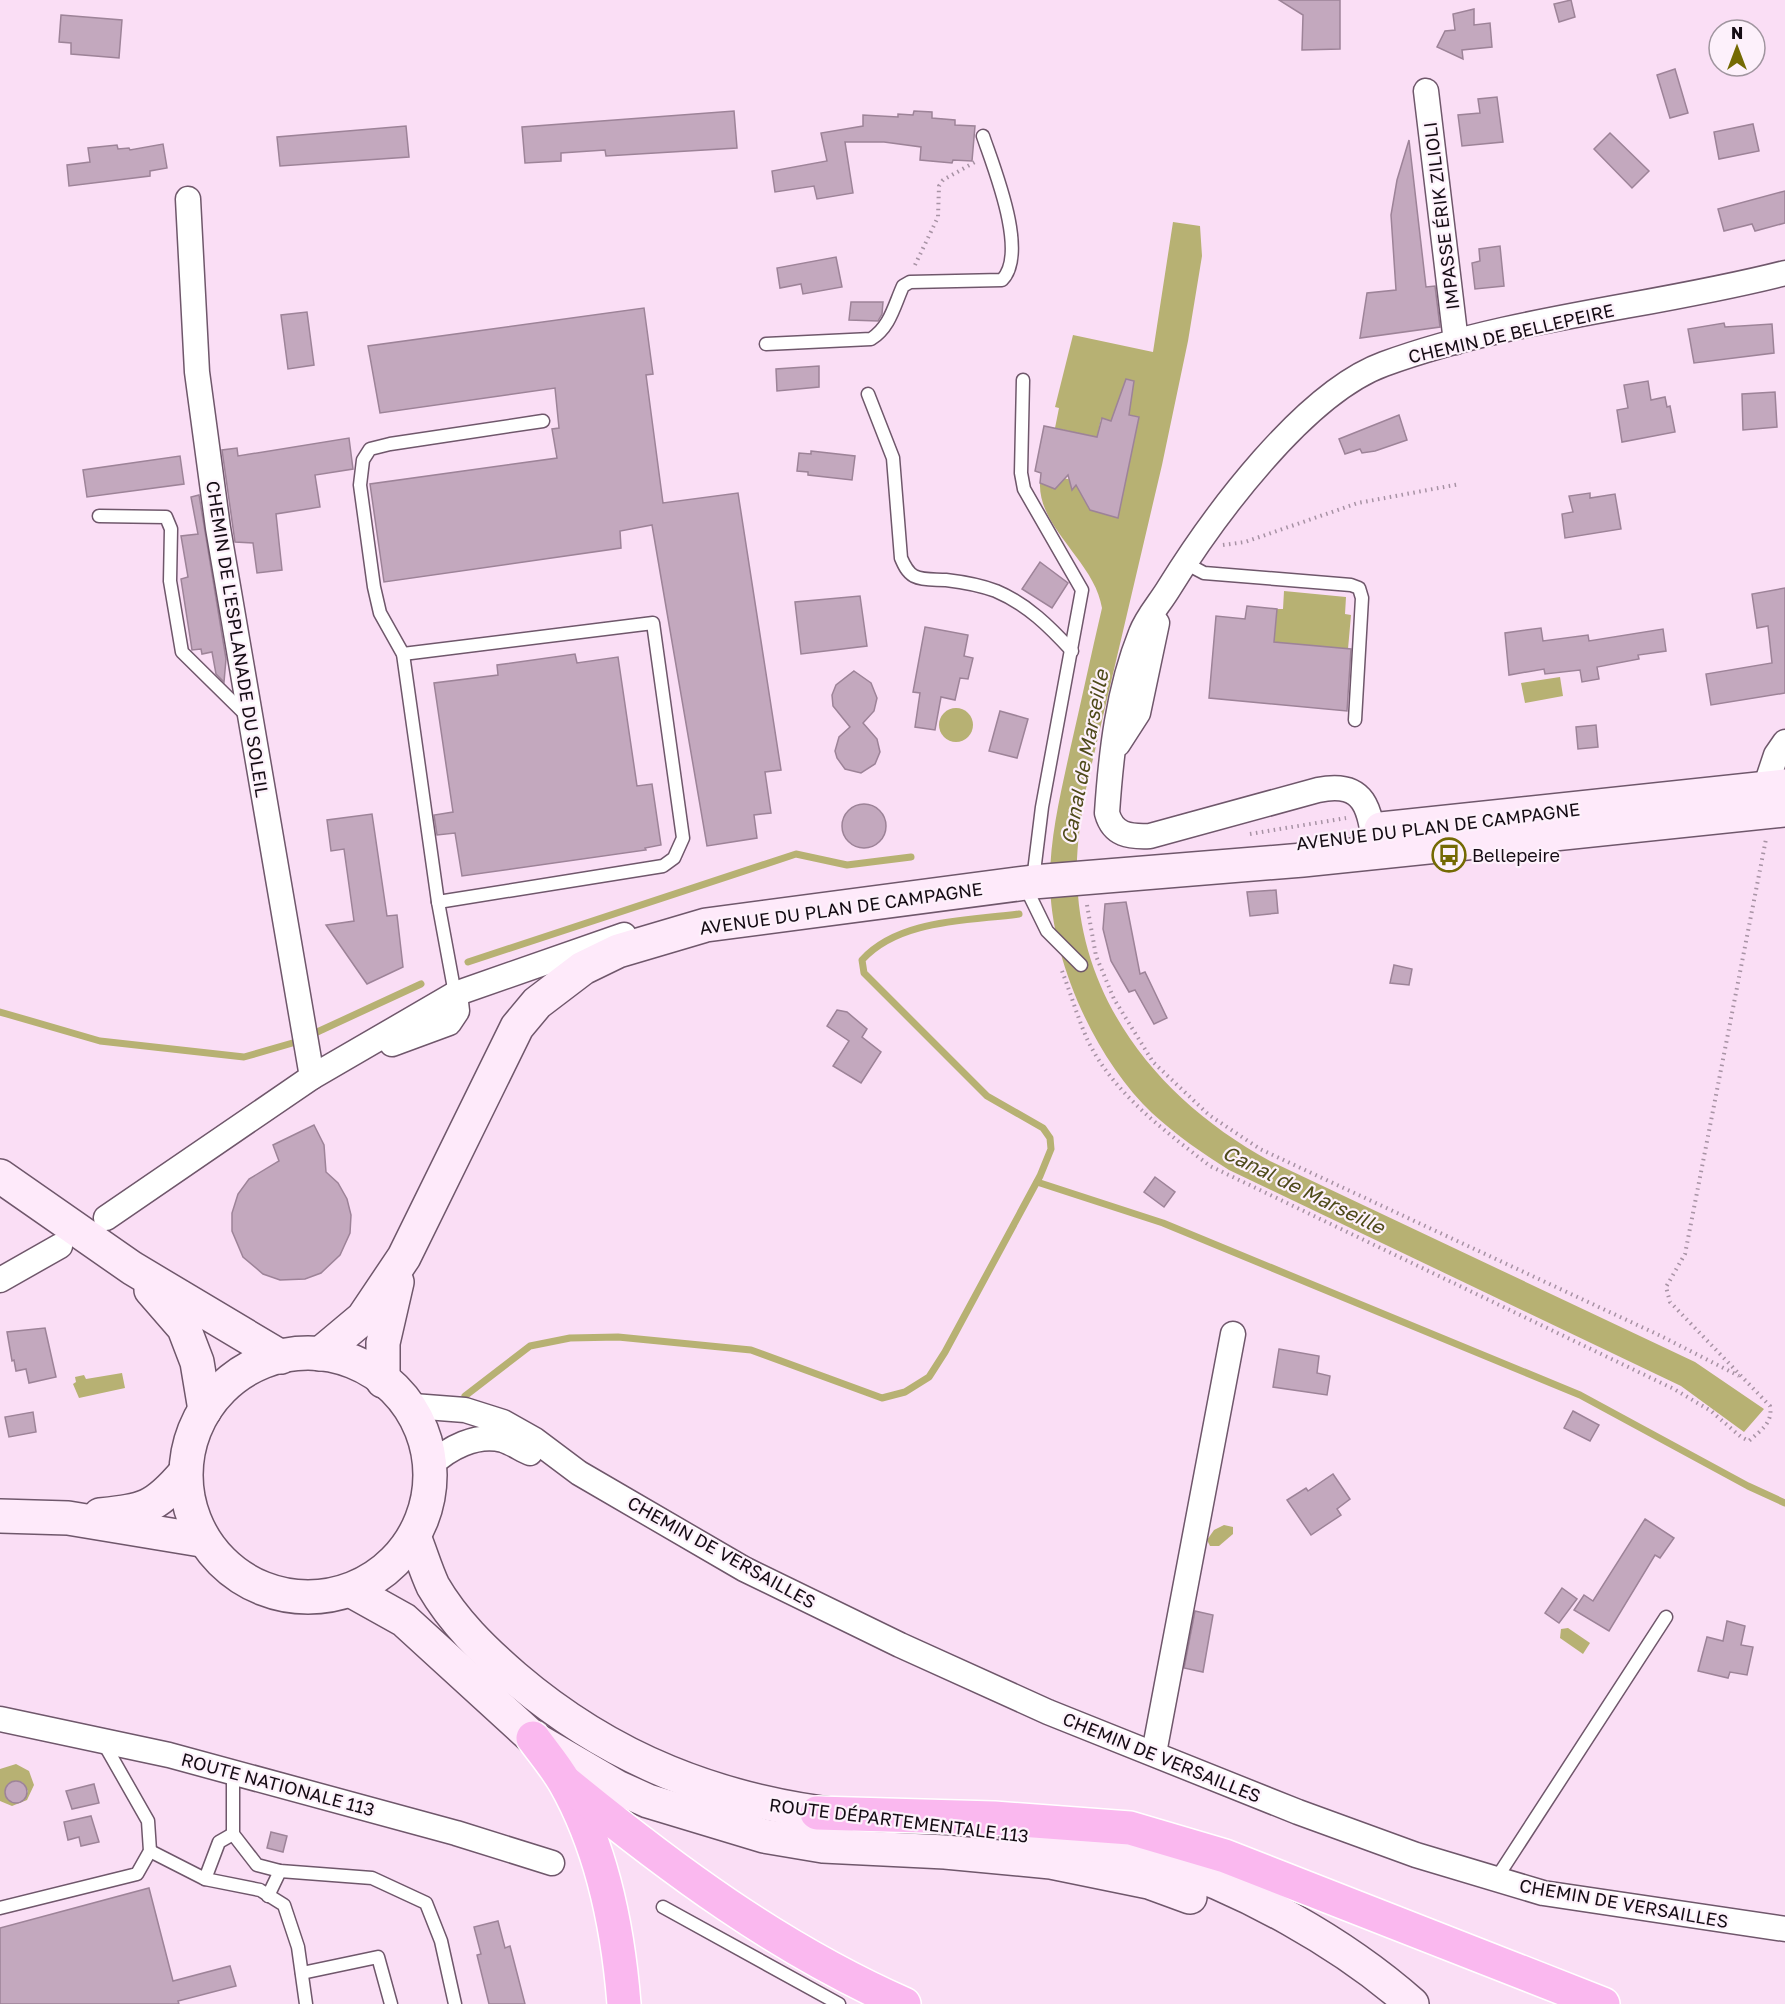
<svg xmlns="http://www.w3.org/2000/svg" width="1785" height="2004" font-family="'Golos Text',sans-serif">
	<style>
		.water { fill: #b7b173; fill-rule: evenodd }
		.lines { fill: none; stroke-linecap: round; stroke-linejoin: round }
		.stream { stroke: #b7b173; stroke-width: 7 }
		.building { fill: #c3a8be; stroke: #9d8398; stroke-width: 1.5 }
		.service-casing { stroke: #6f576b; stroke-width: 15 }
		.minor-casing { stroke: #6f576b; stroke-width: 27 }
		.secondary-casing { stroke: #6f576b; stroke-width: 36 }
		.motorway-casing { stroke: #fff; stroke-width: 36 }
		.path { stroke: #a792a4; stroke-width: 4; stroke-dasharray: 1.5 4.5; stroke-linecap: butt }
		.service { stroke: #fff; stroke-width: 12 }
		.minor { stroke: #fff; stroke-width: 24 }
		.secondary { stroke: #feeafa; stroke-width: 33 }
		.motorway { stroke: #fab8ef; stroke-width: 33 }
		.labels { text-anchor: middle; dominant-baseline: central; stroke-width: 4.5; stroke-linejoin: round; paint-order: stroke }
		.street-label { font-size: 18px; fill: #150c14; stroke: #fdf1fb }
		.poi-label { font-size: 18px; fill: #150c14; stroke: #fdf1fb; text-anchor: start }
		.water-label { font-size: 20px; font-style: italic; fill: #4e4a1a; stroke: #fdf1fb }
	</style>
	<rect width="100%" height="100%" fill="#fadef5"/>
	<g class="water">
		<path d="M 1173,222 L 1200,226 L 1202,256 L 1188,341 L 1162,465 L 1085,793 C 1081,820 1076,848 1077,875 C 1079,1003 1162,1102 1270,1161 L 1695,1362 L 1764,1409 L 1744,1432 L 1681,1386 L 1229,1170 C 1202,1153 1176,1135 1152,1113 C 1095,1059 1050,959 1050,880 C 1050,836 1061,792 1070,750 C 1081,702 1091,655 1102,608 C 1095,562 1038,528 1040,483 L 1043,484 L 1046,474 L 1072,480 L 1072,490 L 1076,481 L 1090,510 L 1118,517 L 1139,417 L 1129,415 L 1119,403 L 1111,421 L 1101,419 L 1097,437 L 1055,428 L 1059,408 L 1055,407 L 1073,335 L 1153,352 Z"/>
		<path d="M 1284,591 L 1346,597 L 1345,614 L 1351,615 L 1348,649 L 1274,642 L 1277,609 L 1283,609 Z"/>
		<path d="M 1560,677 L 1563,696 L 1525,703 L 1521,683 Z"/>
		<circle cx="956" cy="725" r="17"/>
		<path d="M 122,1373 L 125,1388 L 79,1398 L 73,1384 L 76,1382 L 75,1377 L 84,1375 L 86,1379 Z"/>
		<path d="M 1224,1525 L 1233,1527 L 1233,1534 L 1219,1546 L 1210,1546 L 1207,1540 L 1214,1530 Z"/>
		<path d="M 1568,1628 L 1590,1643 L 1583,1654 L 1560,1638 L 1561,1629 Z"/>
		<path d="M 16,1764 L 29,1771 L 34,1785 L 27,1800 L 12,1806 L 0,1801 L 0,1769 ZM 14,1781 L 22,1782 L 28,1791 L 24,1800 C 17,1805 10,1803 5,1795 L 7,1785 Z"/>
	</g>
	<g class="lines">
		<g class="stream">
			<path d="M 468,962 L 796,854 L 847,865 L 911,857"/>
			<path d="M 0,1012 L 100,1041 L 244,1057 L 296,1042"/>
			<path d="M 315,1033 L 421,984"/>
			<path d="M 1037,1182 L 1163,1223 L 1580,1395 L 1748,1486 L 1785,1503"/>
			<path d="M 465,1396 L 530,1346 L 570,1338 L 618,1337 L 751,1350 L 882,1398 L 905,1392 L 929,1377 L 945,1352 L 1040,1176 L 1051,1149 L 1050,1138 L 1043,1128 L 987,1096 L 864,973 L 862,960 C 899,919 968,921 1019,914"/>
		</g>
	</g>
	<g class="building">
		<path d="M 1279,0 L 1340,0 L 1340,49 L 1302,50 L 1303,15 Z"/>
		<path d="M 1571,0 L 1575,17 L 1559,22 L 1554,4 Z"/>
		<path d="M 1474,9 L 1474,25 L 1490,23 L 1492,47 L 1462,50 L 1463,59 L 1437,47 L 1445,31 L 1455,30 L 1453,14 Z"/>
		<path d="M 61,15 L 122,20 L 119,58 L 71,54 L 71,43 L 59,42 Z"/>
		<path d="M 1675,69 L 1688,113 L 1670,118 L 1657,75 Z"/>
		<path d="M 1497,97 L 1503,142 L 1462,146 L 1458,115 L 1480,113 L 1478,99 Z"/>
		<path d="M 734,111 L 737,148 L 606,156 L 605,150 L 561,153 L 561,161 L 525,163 L 522,127 Z"/>
		<path d="M 914,111 L 932,112 L 932,118 L 955,120 L 955,125 L 975,126 L 972,161 L 953,160 L 952,163 L 920,160 L 921,147 L 884,142 L 845,142 L 853,193 L 817,199 L 814,186 L 775,192 L 772,171 L 827,161 L 821,133 L 863,126 L 863,115 L 898,117 L 898,114 L 913,115 Z"/>
		<path d="M 1753,124 L 1759,151 L 1719,159 L 1714,132 Z"/>
		<path d="M 406,126 L 409,157 L 280,166 L 277,137 Z"/>
		<path d="M 1610,133 L 1649,171 L 1632,188 L 1594,149 Z"/>
		<path d="M 1409,140 L 1426,287 L 1435,286 L 1440,327 L 1360,338 L 1367,293 L 1396,290 L 1391,215 L 1397,180 Z"/>
		<path d="M 163,144 L 167,168 L 150,171 L 150,176 L 69,186 L 67,165 L 90,162 L 88,148 L 117,145 L 118,149 L 129,148 L 130,150 Z"/>
		<path d="M 1785,191 L 1785,223 L 1755,231 L 1752,224 L 1724,231 L 1718,209 Z"/>
		<path d="M 1500,246 L 1504,286 L 1475,289 L 1472,263 L 1480,261 L 1479,249 Z"/>
		<path d="M 836,257 L 842,287 L 803,294 L 801,284 L 780,288 L 777,268 Z"/>
		<path d="M 851,302 L 883,302 L 882,314 L 878,321 L 849,320 Z"/>
		<path d="M 644,308 L 653,374 L 646,375 L 663,503 L 738,493 L 781,770 L 765,772 L 771,813 L 754,815 L 757,838 L 707,846 L 652,525 L 620,531 L 621,548 L 384,582 L 370,484 L 557,458 L 552,429 L 559,428 L 555,388 L 380,413 L 368,346 Z"/>
		<path d="M 307,312 L 314,365 L 288,369 L 281,315 Z"/>
		<path d="M 1724,323 L 1725,327 L 1772,324 L 1774,353 L 1694,363 L 1688,329 Z"/>
		<path d="M 819,366 L 819,387 L 777,391 L 776,369 Z"/>
		<path d="M 1126,379 L 1134,381 L 1129,415 L 1139,417 L 1118,518 L 1090,510 L 1076,485 L 1072,490 L 1068,475 L 1055,489 L 1040,483 L 1041,473 L 1035,471 L 1044,426 L 1097,437 L 1102,418 L 1111,421 Z"/>
		<path d="M 1648,381 L 1651,400 L 1665,397 L 1667,407 L 1670,406 L 1675,432 L 1622,442 L 1617,410 L 1628,408 L 1624,385 Z"/>
		<path d="M 1775,392 L 1777,427 L 1743,430 L 1742,394 Z"/>
		<path d="M 1399,415 L 1407,440 L 1375,451 L 1362,453 L 1360,449 L 1345,454 L 1339,439 Z"/>
		<path d="M 349,438 L 353,469 L 315,475 L 320,507 L 276,514 L 282,570 L 257,573 L 253,543 L 235,542 L 222,450 L 237,448 L 238,456 Z"/>
		<path d="M 811,451 L 855,456 L 852,480 L 808,475 L 808,472 L 797,471 L 799,453 L 811,454 Z"/>
		<path d="M 180,456 L 184,484 L 87,497 L 83,470 Z"/>
		<path d="M 1590,493 L 1590,498 L 1615,494 L 1621,529 L 1565,538 L 1562,514 L 1573,512 L 1569,496 Z"/>
		<path d="M 199,495 L 226,659 L 224,682 L 216,674 L 212,652 L 202,654 L 201,649 L 192,650 L 181,579 L 188,577 L 181,536 L 198,534 L 191,497 Z"/>
		<path d="M 1040,562 L 1068,583 L 1052,608 L 1022,589 Z"/>
		<path d="M 1785,588 L 1785,693 L 1711,705 L 1706,674 L 1772,663 L 1768,626 L 1757,628 L 1752,594 Z"/>
		<path d="M 860,596 L 867,646 L 801,654 L 795,602 Z"/>
		<path d="M 1247,606 L 1277,609 L 1274,642 L 1351,649 L 1347,711 L 1209,698 L 1216,616 L 1245,619 Z"/>
		<path d="M 925,627 L 968,635 L 964,656 L 973,658 L 968,679 L 960,678 L 955,700 L 941,697 L 935,730 L 915,727 L 920,693 L 913,692 Z"/>
		<path d="M 1541,628 L 1543,641 L 1588,635 L 1589,641 L 1663,629 L 1666,651 L 1638,655 L 1639,659 L 1597,667 L 1599,679 L 1582,682 L 1580,670 L 1545,674 L 1544,669 L 1509,675 L 1505,633 Z"/>
		<path d="M 575,654 L 577,663 L 618,657 L 637,786 L 652,784 L 661,845 L 645,848 L 646,850 L 462,876 L 455,833 L 437,835 L 434,815 L 453,812 L 434,683 L 498,675 L 497,665 Z"/>
		<path d="M 854,671 L 871,683 L 877,698 L 874,711 L 863,723 L 877,739 L 880,752 L 875,764 L 861,773 L 845,769 L 837,758 L 835,751 L 839,737 L 850,727 L 833,706 L 832,695 L 836,685 Z"/>
		<path d="M 1000,711 L 1028,719 L 1017,758 L 989,751 Z"/>
		<path d="M 1596,725 L 1598,747 L 1578,749 L 1576,727 Z"/>
		<circle cx="864" cy="826" r="22"/>
		<path d="M 372,814 L 387,916 L 397,915 L 403,967 L 367,984 L 326,925 L 354,921 L 344,849 L 331,851 L 327,820 Z"/>
		<path d="M 1276,890 L 1278,913 L 1250,916 L 1247,892 Z"/>
		<path d="M 1126,902 L 1140,974 L 1145,972 L 1167,1018 L 1154,1024 L 1135,990 L 1129,992 L 1111,961 L 1103,929 L 1105,904 Z"/>
		<path d="M 1394,965 L 1412,969 L 1409,985 L 1390,983 Z"/>
		<path d="M 837,1010 L 847,1012 L 867,1029 L 862,1037 L 881,1052 L 861,1083 L 833,1066 L 849,1041 L 827,1026 Z"/>
		<path d="M 314,1125 L 324,1145 L 326,1172 L 338,1183 L 347,1199 L 351,1215 L 350,1233 L 340,1255 L 321,1273 L 305,1279 L 280,1280 L 263,1274 L 243,1257 L 232,1231 L 232,1213 L 238,1194 L 249,1179 L 279,1161 L 273,1145 Z"/>
		<path d="M 1155,1177 L 1175,1192 L 1164,1207 L 1144,1192 Z"/>
		<path d="M 45,1328 L 56,1377 L 29,1383 L 26,1369 L 16,1371 L 14,1360 L 12,1361 L 7,1332 Z"/>
		<path d="M 1279,1349 L 1319,1356 L 1317,1373 L 1330,1376 L 1327,1395 L 1273,1387 Z"/>
		<path d="M 1573,1411 L 1599,1425 L 1590,1441 L 1564,1428 Z"/>
		<path d="M 33,1412 L 36,1432 L 9,1437 L 5,1417 Z"/>
		<path d="M 1333,1474 L 1350,1499 L 1337,1509 L 1341,1515 L 1311,1535 L 1287,1500 L 1306,1488 L 1308,1491 Z"/>
		<path d="M 1645,1519 L 1674,1538 L 1660,1558 L 1655,1555 L 1609,1631 L 1574,1610 L 1584,1595 L 1593,1601 Z"/>
		<path d="M 1562,1588 L 1577,1599 L 1559,1623 L 1545,1613 Z"/>
		<path d="M 1195,1611 L 1213,1615 L 1203,1672 L 1184,1668 Z"/>
		<path d="M 1727,1621 L 1745,1626 L 1741,1645 L 1753,1647 L 1747,1675 L 1730,1672 L 1728,1678 L 1698,1671 L 1707,1637 L 1723,1641 Z"/>
		<circle cx="16" cy="1792" r="11"/>
		<path d="M 94,1784 L 99,1803 L 72,1809 L 66,1791 Z"/>
		<path d="M 91,1816 L 99,1842 L 81,1846 L 79,1837 L 68,1840 L 64,1822 Z"/>
		<path d="M 271,1832 L 287,1836 L 283,1852 L 267,1848 Z"/>
		<path d="M 149,1888 L 173,1981 L 230,1966 L 236,1986 L 178,2001 L 179,2004 L 0,2004 L 0,1928 Z"/>
		<path d="M 498,1921 L 505,1948 L 510,1946 L 525,2004 L 489,2004 L 477,1955 L 481,1954 L 474,1927 Z"/>
	</g>
	<g class="lines">
		<g class="service-casing">
			<g id="service">
				<path d="M 766,344 L 871,339 C 890,327 894,306 903,286 L 910,282 L 1002,280 C 1029,253 993,166 983,136"/>
				<path d="M 1023,380 L 1021,473 L 1024,489 L 1082,590 L 1042,807 L 1033,880"/>
				<path d="M 868,394 L 893,458 L 901,558 C 904,565 907,572 914,576 C 924,581 936,579 946,580 C 963,582 980,585 996,591 C 1027,604 1050,627 1072,651"/>
				<path d="M 99,516 L 166,517 L 171,529 L 170,581 L 182,652 L 247,716"/>
				<path d="M 1185,563 L 1204,573 L 1351,585 L 1359,588 L 1362,598 L 1355,720"/>
				<path d="M 403,654 L 653,623 L 683,838 L 674,858 L 663,866 L 438,902"/>
				<path d="M 1024,884 L 1047,931 L 1081,965"/>
				<path d="M 455,994 L 438,902 L 403,654 L 380,613 L 374,587 L 360,485 L 363,460 L 370,449 L 390,444 L 543,421"/>
				<path d="M 233,1772 L 233,1834 L 257,1865 L 280,1871 L 372,1878 L 426,1903 L 441,1941 L 455,2004"/>
				<path d="M 150,1851 L 205,1879 L 260,1890 L 284,1905 L 298,1947 L 306,2004"/>
				<path d="M 205,1879 L 219,1842 L 233,1834"/>
				<path d="M 1496,1879 L 1666,1617"/>
				<path d="M 268,1896 L 280,1871"/>
				<path d="M 663,1907 L 839,2004"/>
				<path d="M 0,1908 L 137,1874 L 150,1851 L 148,1821 L 103,1742"/>
				<path d="M 302,1973 L 378,1957 L 391,2004"/>
			</g>
		</g>
		<g class="minor-casing">
			<g id="minor">
				<path d="M 1426,91 L 1456,342"/>
				<path d="M 188,199 L 197,372 L 218,528 L 312,1077"/>
				<path d="M 1118,744 L 1138,713 L 1157,623"/>
				<path d="M 1765,788 L 1776,755 L 1785,742"/>
				<path d="M 1375,850 C 1370,811 1367,780 1318,790 L 1150,836 C 1129,837 1113,835 1107,813 C 1111,753 1118,690 1141,633 C 1147,617 1160,603 1169,588 C 1213,517 1304,393 1384,364 C 1513,317 1653,307 1785,273"/>
				<path d="M 392,1044 L 449,1023 L 457,1011 L 455,994"/>
				<path d="M 106,1218 L 312,1077 L 455,994 L 624,935"/>
				<path d="M 0,1280 L 60,1246"/>
				<path d="M 413,1406 L 465,1410 L 503,1422 L 535,1440 L 579,1473 L 744,1569 L 900,1645 L 1048,1712 L 1298,1812 L 1416,1855 L 1543,1893 L 1785,1929"/>
				<path d="M 430,1466 C 448,1448 477,1433 503,1440 C 512,1443 521,1449 530,1453"/>
				<path d="M 0,1719 L 169,1755 L 456,1833 L 552,1863"/>
				<path d="M 1154,1753 L 1233,1334"/>
			</g>
		</g>
		<g class="secondary-casing">
			<g id="secondary">
				<path d="M 1381,829 L 1785,786"/>
				<path d="M 0,1176 L 132,1268 L 281,1357"/>
				<path d="M 151,1290 L 184,1328 L 197,1362 L 205,1410"/>
				<circle cx="308" cy="1475" r="122"/>
				<path d="M 320,1354 L 363,1318 L 404,1257 L 517,1027 L 537,1003 L 583,968 L 618,951 L 706,925 L 1033,882 L 1303,860 L 1785,810"/>
				<path d="M 383,1381 L 383,1343 L 397,1282"/>
				<path d="M 100,1515 C 144,1510 154,1509 184,1474"/>
				<path d="M 0,1516 L 68,1518 L 201,1540"/>
				<path d="M 415,1539 C 421,1554 426,1571 433,1586 C 454,1622 483,1650 514,1677 C 611,1760 719,1802 845,1816"/>
				<path d="M 352,1591 L 404,1620 L 533,1738 L 617,1787 L 648,1801 L 764,1836 L 823,1846 L 945,1852 L 1051,1862 L 1149,1882 L 1190,1897"/>
				<path d="M 1016,1834 C 1062,1840 1110,1845 1155,1859 C 1244,1888 1342,1942 1412,2004"/>
			</g>
		</g>
		<g class="motorway-casing">
			<g id="motorway">
				<path d="M 533,1738 C 544,1753 556,1767 565,1783 C 603,1850 618,1928 624,2004"/>
				<path d="M 565,1782 C 670,1868 779,1949 904,2004"/>
				<path d="M 817,1813 L 994,1818 L 1130,1828 L 1225,1856 L 1603,2004"/>
			</g>
		</g>
		<g class="path">
			<path d="M 915,265 L 938,217 L 939,186 L 943,180 L 975,162"/>
			<path d="M 1223,545 L 1245,542 L 1358,503 L 1460,484"/>
			<path d="M 1250,834 L 1346,818"/>
			<path d="M 1087,905 L 1096,956 L 1114,999 L 1153,1062 L 1209,1115 L 1260,1149 L 1661,1336 L 1739,1376"/>
			<path d="M 1062,971 C 1071,994 1078,1019 1088,1041 C 1114,1094 1165,1131 1210,1166 L 1674,1389 L 1711,1411 L 1741,1437 L 1749,1441 C 1761,1430 1773,1423 1770,1406 L 1670,1302 L 1666,1287 L 1685,1254 L 1766,839"/>
		</g>
		<use href="#service" class="service"/>
		<use href="#minor" class="minor"/>
		<use href="#secondary" class="secondary"/>
		<use href="#motorway" class="motorway"/>
	</g>
	<defs>
		<g id="bus-ring" transform="scale(1.725)"><circle r="9.5" fill="#fdf1fb" stroke="#746a03" stroke-width="1.5"/><path d="M-5-6H5V4H4V6H2V4H-2V6H-4V4H-5ZM-3.5-4V0h7V-4ZM-3.5 1.2v1.5H-2V1.2ZM2 1.2v1.5H3.5V1.2Z" fill="#746a03"/></g>
	</defs>
	<g fill-rule="evenodd">
		<use href="#bus-ring" x="1449" y="855"/>
	</g>
	<g class="labels">
		<g class="street-label">
			<text transform="translate(1441 216) rotate(-97)">IMPASSE ÉRIK ZILIOLI</text>
			<text transform="translate(1511 333) rotate(-13)">CHEMIN DE BELLEPEIRE</text>
			<text transform="translate(238 639) rotate(81)">CHEMIN DE L'ESPLANADE DU SOLEIL</text>
			<text transform="translate(1438 826) rotate(-7)">AVENUE DU PLAN DE CAMPAGNE</text>
			<text transform="translate(841 908) rotate(-8)">AVENUE DU PLAN DE CAMPAGNE</text>
			<text transform="translate(722 1552) rotate(29)">CHEMIN DE VERSAILLES</text>
			<text transform="translate(1162 1757) rotate(22)">CHEMIN DE VERSAILLES</text>
			<text transform="translate(278 1784) rotate(15)">ROUTE NATIONALE 113</text>
			<text transform="translate(899 1820) rotate(7)">ROUTE DÉPARTEMENTALE 113</text>
			<text transform="translate(1624 1903) rotate(10)">CHEMIN DE VERSAILLES</text>
		</g>
		<g class="poi-label">
			<text x="1472" y="855">Bellepeire</text>
		</g>
		<g class="water-label">
			<text transform="translate(1084 757) rotate(-79)">Canal de Marseille</text>
			<text transform="translate(1304 1189) rotate(26)">Canal de Marseille</text>
		</g>
	</g>
	<g transform="translate(1737 48)"><circle r="28" fill="#fdf1fb" stroke="#a0959f" stroke-width="1.5"/>
	<path d="M0-4.5L10 22L0 15L-10 22Z" fill="#746a03"/>
	<text y="-9" font-size="16" font-weight="bold" text-anchor="middle" fill="#150c14">N</text>
	</g>
</svg>
